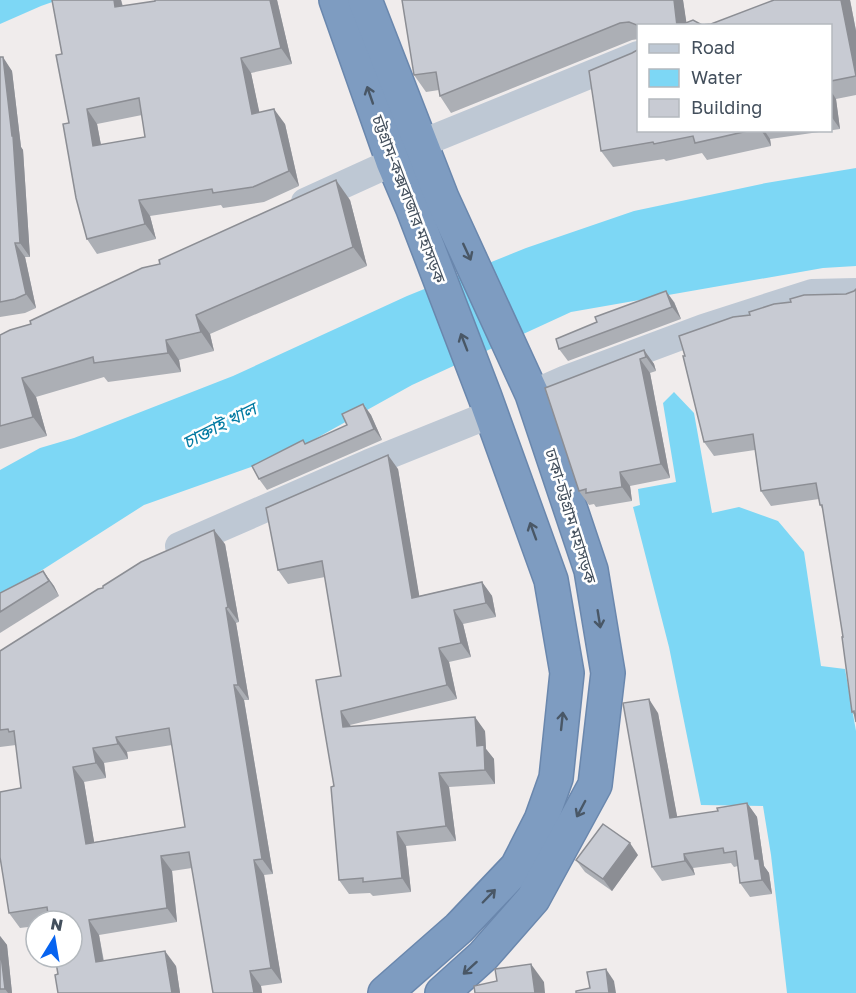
<svg xmlns="http://www.w3.org/2000/svg" width="856" height="993" font-family="'Golos Text','Noto Sans Bengali',sans-serif">
	<style>
		.water { fill: #7dd7f5 }
		.lines { fill: none; stroke-linecap: round; stroke-linejoin: round }
		.highway-casing { stroke: #6a87ad; stroke-width: 36 }
		.street { stroke: #bec8d4; stroke-width: 28 }
		.highway { stroke: #7e9cc1; stroke-width: 33 }
		.wall { fill: #acafb5; fill-rule: evenodd }
		.shaded-wall { fill: #8c8e94 }
		.building { fill: #c8cbd3; stroke: #8c8e94; stroke-width: 1.5; fill-rule: evenodd }
		.oneway { stroke: #495766 }
		.labels { text-anchor: middle; dominant-baseline: central; stroke-width: 5; stroke-linejoin: round; paint-order: stroke }
		.street-label { font-size: 16px; fill: #434f5c; stroke: #fff }
		.water-label { font-size: 18px; font-style: italic; fill: #027aa2; stroke: #fff }
	</style>
	<rect width="100%" height="100%" fill="#f0ecec"/>
	<g class="water">
		<path d="M 0,0 L 58,0 L 41,6 L 0,24 Z"/>
		<path d="M 856,168 L 856,266 L 823,268 L 571,312 L 412,385 L 288,454 L 144,505 L 0,597 L 0,470 L 40,448 L 74,438 L 233,376 L 407,296 L 526,248 L 634,211 L 766,183 Z"/>
		<path d="M 674,392 L 694,413 L 712,513 L 739,507 L 778,521 L 804,552 L 821,666 L 845,669 L 856,731 L 856,993 L 787,993 L 771,855 L 763,806 L 701,805 L 669,647 L 633,507 L 640,505 L 638,489 L 676,482 L 663,403 Z"/>
	</g>
	<g class="lines">
		<g class="highway-casing">
			<g id="highway">
				<path d="M 336,0 L 393,162 L 413,209 L 485,397 L 551,580 L 567,673 L 556,778 L 541,820 L 517,867 L 459,928 L 385,993"/>
				<path d="M 365,0 L 442,198 L 532,394 L 591,570 L 608,673 L 595,785 L 533,899 L 483,956 L 442,993"/>
			</g>
		</g>
		<g class="street">
			<path d="M 420,144 L 638,55"/>
			<path d="M 305,202 L 393,162"/>
			<path d="M 532,394 L 566,379 L 703,328 L 812,293 L 856,292"/>
			<path d="M 179,546 L 369,463 L 491,414"/>
		</g>
		<use href="#highway" class="highway"/>
	</g>
	<g class="wall">
		<path d="M 52,0 L 121,0 L 123,6 L 155,1 L 155,0 L 277,0 L 292,64 L 251,73 L 259,112 L 285,124 L 299,186 L 264,202 L 223,208 L 221,205 L 150,216 L 156,239 L 97,254 L 87,239 L 69,123 L 62,54 ZM 142,115 L 145,137 L 101,145 L 97,124 Z"/>
		<path d="M 402,0 L 683,0 L 686,22 L 702,25 L 711,24 L 774,0 L 850,0 L 856,31 L 856,95 L 836,99 L 840,129 L 770,139 L 771,146 L 707,160 L 702,153 L 666,161 L 664,159 L 613,167 L 601,151 L 639,130 L 831,130 L 831,26 L 639,26 L 639,39 L 632,40 L 451,113 L 440,96 L 439,90 L 426,92 L 414,75 Z"/>
		<path d="M 0,57 L 12,71 L 21,147 L 23,150 L 30,257 L 25,257 L 36,308 L 25,313 L 0,317 Z"/>
		<path d="M 350,200 L 367,266 L 210,334 L 214,351 L 179,360 L 181,372 L 108,382 L 104,377 L 36,397 L 47,436 L 0,449 L 0,335 L 31,324 L 160,264 Z"/>
		<path d="M 856,289 L 856,722 L 855,716 L 852,712 L 842,637 L 843,637 L 823,510 L 820,505 L 819,499 L 771,506 L 761,491 L 755,450 L 714,456 L 704,442 L 683,356 L 685,356 L 679,336 L 733,317 L 750,315 L 749,312 L 774,304 L 791,302 L 790,299 L 804,295 L 846,294 L 854,291 Z"/>
		<path d="M 674,302 L 681,319 L 568,361 L 559,349 Z"/>
		<path d="M 644,350 L 654,364 L 656,371 L 650,373 L 670,478 L 630,486 L 632,501 L 596,507 L 594,504 L 589,505 L 579,491 Z"/>
		<path d="M 363,404 L 371,415 L 382,440 L 267,490 L 259,479 L 306,444 L 347,425 Z"/>
		<path d="M 398,469 L 419,596 L 482,582 L 492,596 L 496,617 L 463,624 L 471,657 L 449,662 L 457,699 L 350,725 L 351,726 L 485,731 L 486,749 L 494,759 L 495,784 L 449,787 L 456,841 L 406,846 L 411,892 L 373,896 L 370,893 L 349,894 L 339,880 L 334,786 L 341,676 L 325,577 L 288,584 L 278,570 Z"/>
		<path d="M 225,544 L 239,622 L 236,623 L 249,700 L 244,700 L 273,874 L 264,875 L 282,983 L 261,986 L 262,993 L 192,868 L 172,871 L 177,922 L 99,935 L 104,961 L 176,966 L 180,993 L 58,993 L 58,974 L 72,921 L 36,921 L 36,926 L 20,928 L 9,913 L 21,788 L 16,745 L 0,747 L 0,651 L 103,588 ZM 172,745 L 185,827 L 94,842 L 84,782 L 106,778 L 104,763 L 128,759 L 127,752 Z"/>
		<path d="M 43,571 L 54,586 L 59,596 L 0,633 L 0,593 Z"/>
		<path d="M 658,713 L 677,817 L 718,811 L 747,803 L 757,817 L 764,866 L 769,873 L 772,894 L 750,897 L 740,883 L 738,866 L 734,867 L 731,863 L 693,868 L 695,875 L 662,881 L 652,867 Z"/>
		<path d="M 638,855 L 612,891 L 585,872 L 576,860 Z"/>
		<path d="M 0,936 L 7,945 L 12,993 L 0,993 Z"/>
	</g>
	<g class="shaded-wall">
		<path d="M 114,0 L 121,0 L 126,22 L 115,7 Z"/>
		<path d="M 270,0 L 277,0 L 292,64 L 281,48 Z"/>
		<path d="M 674,0 L 683,0 L 687,26 L 677,26 Z"/>
		<path d="M 841,0 L 850,0 L 856,31 L 856,76 Z"/>
		<path d="M 3,57 L 12,71 L 21,147 L 23,150 L 30,257 L 20,243 L 12,136 Z"/>
		<path d="M 241,58 L 251,73 L 263,129 L 252,114 Z"/>
		<path d="M 831,91 L 836,99 L 840,129 L 831,116 Z"/>
		<path d="M 87,109 L 97,124 L 104,161 L 93,146 Z"/>
		<path d="M 274,109 L 285,124 L 299,186 L 289,171 Z"/>
		<path d="M 761,130 L 764,130 L 770,139 L 771,146 Z"/>
		<path d="M 336,180 L 350,200 L 367,266 L 353,247 Z"/>
		<path d="M 139,200 L 150,216 L 156,239 L 145,224 Z"/>
		<path d="M 15,243 L 25,257 L 36,308 L 26,294 Z"/>
		<path d="M 666,291 L 674,302 L 681,319 L 672,307 Z"/>
		<path d="M 196,315 L 210,334 L 214,351 L 201,332 Z"/>
		<path d="M 166,340 L 179,360 L 181,372 L 168,353 Z"/>
		<path d="M 644,350 L 654,364 L 656,371 L 646,357 Z"/>
		<path d="M 640,359 L 650,373 L 670,478 L 661,464 Z"/>
		<path d="M 22,378 L 36,397 L 47,436 L 33,417 Z"/>
		<path d="M 363,404 L 371,415 L 382,440 L 374,429 Z"/>
		<path d="M 388,455 L 398,469 L 422,612 L 412,598 Z"/>
		<path d="M 620,472 L 630,486 L 632,501 L 622,487 Z"/>
		<path d="M 214,530 L 225,544 L 239,622 L 228,607 Z"/>
		<path d="M 43,571 L 54,586 L 59,596 L 49,581 Z"/>
		<path d="M 482,582 L 492,596 L 496,617 L 486,603 Z"/>
		<path d="M 226,608 L 236,623 L 249,700 L 238,685 Z"/>
		<path d="M 454,610 L 463,624 L 471,657 L 461,643 Z"/>
		<path d="M 439,648 L 449,662 L 457,699 L 447,685 Z"/>
		<path d="M 234,685 L 244,700 L 273,874 L 262,859 Z"/>
		<path d="M 649,699 L 658,713 L 680,832 L 670,818 Z"/>
		<path d="M 341,711 L 350,725 L 353,741 L 343,727 Z"/>
		<path d="M 475,717 L 485,731 L 486,749 L 494,759 L 495,784 L 485,770 L 477,746 Z"/>
		<path d="M 116,737 L 127,752 L 128,759 L 118,744 Z"/>
		<path d="M 93,748 L 104,763 L 106,778 L 96,763 Z"/>
		<path d="M 73,767 L 84,782 L 97,859 L 86,844 Z"/>
		<path d="M 439,773 L 449,787 L 456,841 L 446,826 Z"/>
		<path d="M 747,803 L 757,817 L 764,866 L 769,873 L 772,894 L 762,880 L 755,859 Z"/>
		<path d="M 397,832 L 406,846 L 411,892 L 402,878 Z"/>
		<path d="M 630,843 L 638,855 L 612,891 L 603,879 Z"/>
		<path d="M 684,854 L 693,868 L 695,875 L 685,861 Z"/>
		<path d="M 161,856 L 172,871 L 177,922 L 167,908 Z"/>
		<path d="M 254,860 L 264,875 L 282,983 L 271,968 Z"/>
		<path d="M 89,920 L 99,935 L 106,977 L 96,962 Z"/>
		<path d="M 0,936 L 7,945 L 12,993 L 8,993 L 5,989 L 0,947 Z"/>
		<path d="M 165,951 L 176,966 L 180,993 L 172,993 Z"/>
		<path d="M 531,964 L 544,982 L 545,993 L 535,993 Z"/>
		<path d="M 606,969 L 614,981 L 616,993 L 609,993 Z"/>
		<path d="M 250,971 L 261,986 L 262,993 L 254,993 Z"/>
	</g>
	<g class="building">
		<path d="M 52,0 L 114,0 L 115,7 L 155,1 L 155,0 L 270,0 L 281,48 L 241,58 L 252,114 L 274,109 L 289,171 L 253,187 L 213,193 L 212,189 L 139,200 L 145,224 L 87,239 L 76,198 L 63,124 L 69,123 L 56,55 L 62,54 ZM 139,98 L 145,137 L 93,146 L 87,109 Z"/>
		<path d="M 402,0 L 674,0 L 677,26 L 639,26 L 639,28 L 637,25 L 629,22 L 620,23 L 440,96 L 436,72 L 414,75 Z"/>
		<path d="M 774,0 L 841,0 L 856,76 L 831,81 L 831,26 L 678,26 L 693,20 L 702,25 L 711,24 Z"/>
		<path d="M 639,49 L 639,130 L 752,130 L 695,143 L 693,136 L 654,144 L 653,142 L 601,151 L 589,71 L 632,53 Z"/>
		<path d="M 0,57 L 3,57 L 12,136 L 13,136 L 20,243 L 15,243 L 26,294 L 15,299 L 0,302 Z"/>
		<path d="M 336,180 L 353,247 L 196,315 L 201,332 L 166,340 L 168,353 L 94,363 L 93,357 L 22,378 L 33,417 L 0,426 L 0,335 L 10,330 L 31,324 L 30,321 L 142,268 L 160,264 L 159,260 Z"/>
		<path d="M 856,289 L 856,722 L 854,711 L 852,712 L 842,637 L 843,637 L 822,505 L 820,505 L 816,483 L 761,491 L 753,434 L 704,442 L 683,356 L 685,356 L 679,336 L 733,317 L 750,315 L 749,312 L 774,304 L 791,302 L 790,299 L 804,295 L 846,294 L 854,291 Z"/>
		<path d="M 666,291 L 672,307 L 559,349 L 556,339 L 597,322 L 595,317 Z"/>
		<path d="M 644,350 L 646,357 L 640,359 L 661,464 L 620,472 L 622,487 L 586,493 L 586,489 L 579,491 L 545,388 Z"/>
		<path d="M 363,404 L 374,429 L 259,479 L 252,466 L 303,440 L 305,444 L 347,425 L 342,414 Z"/>
		<path d="M 388,455 L 412,598 L 482,582 L 486,603 L 454,610 L 461,643 L 439,648 L 447,685 L 341,711 L 343,727 L 475,717 L 477,746 L 484,745 L 485,770 L 439,773 L 446,826 L 397,832 L 402,878 L 363,882 L 363,878 L 339,880 L 331,787 L 334,786 L 316,680 L 341,676 L 322,561 L 278,570 L 266,508 Z"/>
		<path d="M 214,530 L 228,607 L 226,608 L 238,685 L 234,685 L 262,859 L 254,860 L 271,968 L 250,971 L 254,993 L 213,993 L 189,852 L 161,856 L 167,908 L 89,920 L 96,962 L 165,951 L 172,993 L 58,993 L 55,975 L 58,974 L 55,957 L 72,957 L 72,921 L 49,921 L 47,907 L 9,913 L 0,857 L 0,792 L 21,788 L 14,731 L 9,732 L 8,729 L 0,730 L 0,651 L 98,589 L 103,588 L 103,586 L 141,562 ZM 169,728 L 185,827 L 86,844 L 73,767 L 96,763 L 93,748 L 118,744 L 116,737 Z"/>
		<path d="M 43,571 L 49,581 L 0,612 L 0,593 Z"/>
		<path d="M 649,699 L 670,818 L 718,811 L 717,808 L 747,803 L 755,859 L 759,859 L 762,880 L 740,883 L 736,851 L 724,853 L 723,848 L 684,854 L 685,861 L 652,867 L 623,703 Z"/>
		<path d="M 603,824 L 630,843 L 603,879 L 576,860 Z"/>
		<path d="M 0,947 L 5,989 L 0,989 Z"/>
		<path d="M 531,964 L 535,993 L 475,993 L 474,986 L 497,981 L 495,969 Z"/>
		<path d="M 606,969 L 609,993 L 576,993 L 576,991 L 590,988 L 587,972 Z"/>
	</g>
	<defs><path id="oneway-shaft" d="M-6 0H5M1.5-3L5.5 0L1.5 3" fill="none" stroke-width="1.6" stroke-linecap="round" stroke-linejoin="round" transform="scale(1.5)"/></defs>
	<g class="oneway">
		<use href="#oneway-shaft" transform="translate(370 95) rotate(-109)"/>
		<use href="#oneway-shaft" transform="translate(467 252) rotate(65)"/>
		<use href="#oneway-shaft" transform="translate(464 342) rotate(-111)"/>
		<use href="#oneway-shaft" transform="translate(533 531) rotate(-110)"/>
		<use href="#oneway-shaft" transform="translate(599 619) rotate(81)"/>
		<use href="#oneway-shaft" transform="translate(562 721) rotate(-84)"/>
		<use href="#oneway-shaft" transform="translate(581 809) rotate(118)"/>
		<use href="#oneway-shaft" transform="translate(489 896) rotate(-46)"/>
		<use href="#oneway-shaft" transform="translate(470 968) rotate(138)"/>
	</g>
	<g class="labels">
		<g class="street-label">
			<text transform="translate(409 199) rotate(69)">চট্টগ্রাম-কক্সবাজার মহাসড়ক</text>
			<text transform="translate(571 516) rotate(73)">ঢাকা-চট্টগ্রাম মহাসড়ক</text>
		</g>
		<g class="water-label">
			<text transform="translate(219 425) rotate(-27)">চাক্তাই খাল</text>
		</g>
	</g>
	<rect x="637" y="24" width="195" height="108" fill="#ffffff" stroke="#b4b9be" stroke-width="1.5"/>
	<rect x="649" y="44" width="30" height="9" fill="#bec8d4" stroke="#b4b9be" stroke-width="1.5"/>
	<text x="691" y="54" font-size="18" fill="#434f5c">Road</text>
	<rect x="649" y="69" width="30" height="18" fill="#7dd7f5" stroke="#b4b9be" stroke-width="1.5"/>
	<text x="691" y="84" font-size="18" fill="#434f5c">Water</text>
	<rect x="649" y="99" width="30" height="18" fill="#c8cbd3" stroke="#b4b9be" stroke-width="1.5"/>
	<text x="691" y="114" font-size="18" fill="#434f5c">Building</text>
	<g transform="translate(54 939) rotate(11)"><circle r="28" fill="#ffffff" stroke="#b4b9be" stroke-width="1.5"/>
	<path d="M0-4.5L10 22L0 15L-10 22Z" fill="#0663f0"/>
	<text y="-9" font-size="16" font-weight="bold" text-anchor="middle" fill="#434f5c">N</text>
	</g>
</svg>
